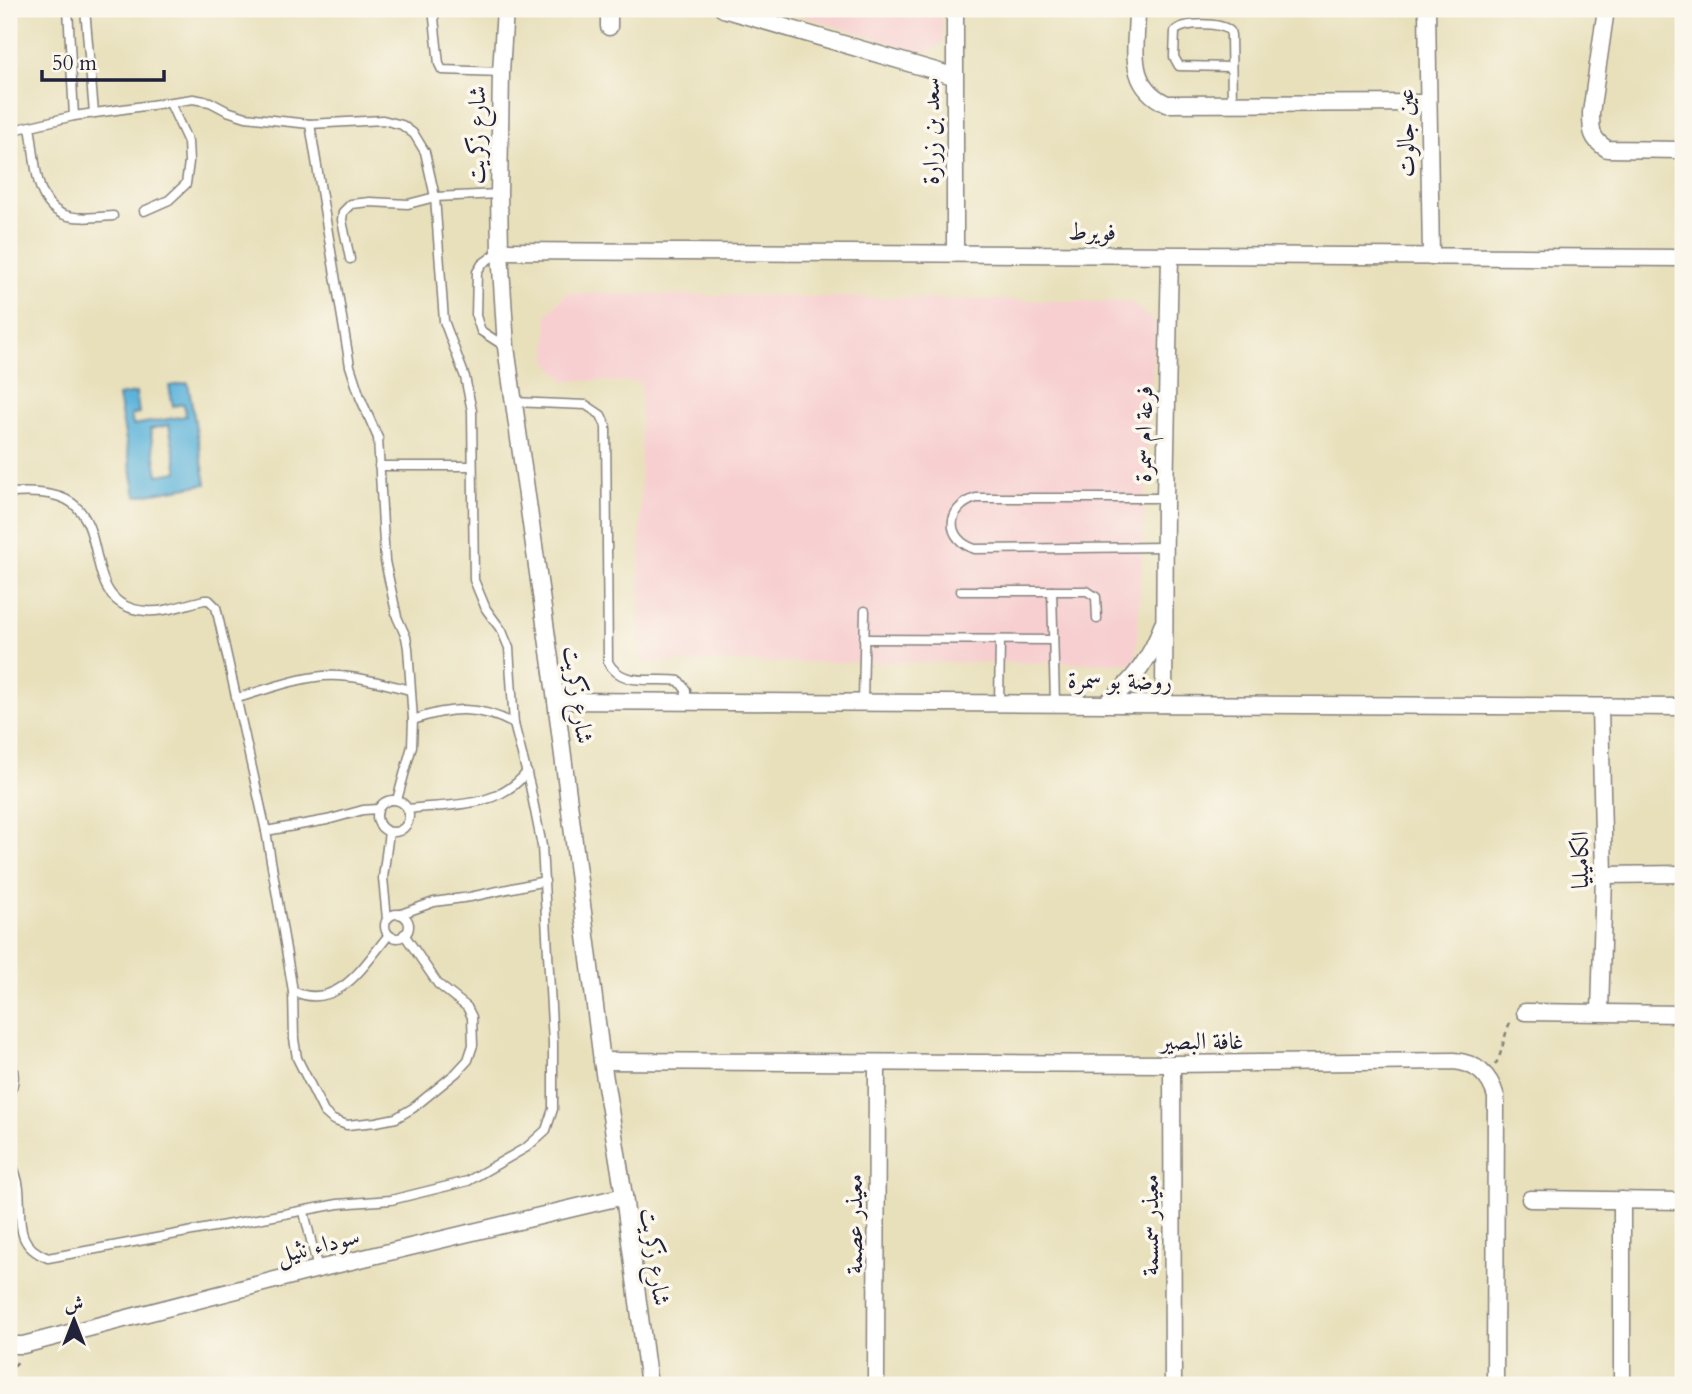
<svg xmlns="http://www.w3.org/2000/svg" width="1692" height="1394" font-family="Cardo,Amiri,serif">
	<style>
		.built { fill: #f7cfd0 }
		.water { fill: #5db4da; stroke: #406b8a; stroke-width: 2; fill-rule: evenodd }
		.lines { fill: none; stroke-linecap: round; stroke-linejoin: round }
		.service-casing { stroke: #85817b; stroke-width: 11 }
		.minor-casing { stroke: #85817b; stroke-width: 19 }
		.path { stroke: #85817b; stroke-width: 2.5; stroke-dasharray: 5 5; stroke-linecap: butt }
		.service { stroke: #fff; stroke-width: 8 }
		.minor { stroke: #fff; stroke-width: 16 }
		.labels { text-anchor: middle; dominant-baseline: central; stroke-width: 7; stroke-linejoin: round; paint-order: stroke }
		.street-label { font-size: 24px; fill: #22223b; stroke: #fbf7ec }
	</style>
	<rect width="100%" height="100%" fill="#fbf7ec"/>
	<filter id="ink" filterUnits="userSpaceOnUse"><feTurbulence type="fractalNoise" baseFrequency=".0143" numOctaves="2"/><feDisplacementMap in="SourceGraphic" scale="14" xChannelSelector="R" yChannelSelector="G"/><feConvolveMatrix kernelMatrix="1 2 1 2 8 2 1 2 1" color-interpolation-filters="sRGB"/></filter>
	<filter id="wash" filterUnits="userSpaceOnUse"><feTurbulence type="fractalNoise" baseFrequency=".00686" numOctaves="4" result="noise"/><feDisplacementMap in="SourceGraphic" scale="28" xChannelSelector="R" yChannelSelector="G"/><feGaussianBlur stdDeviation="1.57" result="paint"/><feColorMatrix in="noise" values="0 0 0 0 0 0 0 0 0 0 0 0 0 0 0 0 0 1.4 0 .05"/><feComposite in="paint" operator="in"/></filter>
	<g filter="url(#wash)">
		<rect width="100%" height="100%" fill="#e8e0bb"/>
		<g class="built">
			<path d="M 780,9 L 942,9 L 943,42 L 927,54 Z"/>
			<path d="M 566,293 L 1131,302 L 1155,323 L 1136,663 L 640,662 L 641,382 L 565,380 L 547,361 L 547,315 Z"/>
		</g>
		<path class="water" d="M 188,383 L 206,484 L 136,496 L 118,396 L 136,393 L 139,413 L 131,415 L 133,425 L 186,416 L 184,404 L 173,406 L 169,386 ZM 169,425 L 178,472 L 158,475 L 150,429 Z"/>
	</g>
	<g filter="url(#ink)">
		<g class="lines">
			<g class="service-casing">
				<g id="service">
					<path d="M 68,9 L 74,116"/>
					<path d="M 85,9 L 94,113"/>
					<path d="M 433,9 L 439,64 L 442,70 L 501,72"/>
					<path d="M 1231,67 L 1179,66 L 1174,57 L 1175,31 C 1184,22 1220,22 1230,31 L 1231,35 L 1232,104"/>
					<path d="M 310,124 L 350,366 L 360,397 L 378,438 L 385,561 L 397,617 L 406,637 L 408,648 L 413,720 L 412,746 L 397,800"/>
					<path d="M 30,128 C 36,154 32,200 62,214 C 76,220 98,217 113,216"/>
					<path d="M 9,131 L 74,116 L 193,99 L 210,102 L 227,111 L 246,117 L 281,121 L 310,124 L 383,120 L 402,125 L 414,134 L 425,152 L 435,197 L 444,321 L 465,377 L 472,411 L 474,580 L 486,609 L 502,631 L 509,648 L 514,724 L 530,786 L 542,846 L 553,1043 L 553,1109 L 546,1130 L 527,1147 L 468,1181 L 391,1200 L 338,1204 L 48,1258 C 13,1245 22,1219 19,1189 C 18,1179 13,1166 9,1158"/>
					<path d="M 144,211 L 169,200 L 186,184 L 189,162 L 188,142 L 170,103"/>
					<path d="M 500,251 L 482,264 L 477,272 L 476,316 L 481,331 L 506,347"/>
					<path d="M 350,259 L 342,220 L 343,212 L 351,204 L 370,202 L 408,204 L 435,197 L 499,194"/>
					<path d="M 513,402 L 586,405 L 601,415 L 606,426 L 608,662 C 622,688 654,677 679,681 L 686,690 L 686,701"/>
					<path d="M 379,466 L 472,466"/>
					<path d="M 9,493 C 28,492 55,491 72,503 C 110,531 82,607 146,611 C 164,613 186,604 204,600 L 209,600 L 216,607 L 266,831 L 293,991 L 294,1039 L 297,1058 L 324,1112 L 333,1120 L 347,1125 L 376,1122 L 396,1118 L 413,1108 L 456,1073 L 468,1060 L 473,1045 L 472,1017 L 467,1007 L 438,984 L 404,934"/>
					<path d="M 1165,498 L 976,498 C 945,508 945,539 975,549 L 1165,547"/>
					<path d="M 961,591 L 1087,591 L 1096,597 L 1097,619"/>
					<path d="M 1052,591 L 1055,703"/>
					<path d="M 864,639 L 1053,640"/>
					<path d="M 237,698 C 265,690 293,679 323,676 C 352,674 382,683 410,690"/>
					<path d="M 863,701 L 865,611"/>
					<path d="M 999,703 L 1000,640"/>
					<path d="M 413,720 C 450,707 479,705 514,724"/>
					<circle cx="393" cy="816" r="16"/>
					<path d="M 408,809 C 451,804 498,809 527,772"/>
					<path d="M 266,831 L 327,820 L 363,810 L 378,809"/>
					<path d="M 401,914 L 434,902 L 470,897 L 545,881"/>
					<circle cx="397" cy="926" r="12"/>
					<path d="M 387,919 L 383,878 L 389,832"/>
					<path d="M 293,991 C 337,1012 364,965 388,936"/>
					<path d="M 9,1051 C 12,1067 18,1080 9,1093"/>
					<path d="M 304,1212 L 318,1269"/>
				</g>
			</g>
			<g class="minor-casing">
				<g id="minor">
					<path d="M 505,9 L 501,72 L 499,194 L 500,251 L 506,347 L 556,701 L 602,1061 L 624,1196 L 649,1385"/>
					<path d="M 609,9 L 609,27"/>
					<path d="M 723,9 L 953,76"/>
					<path d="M 955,9 L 955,253"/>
					<path d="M 1137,9 C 1137,48 1125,85 1167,104 L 1428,103"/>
					<path d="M 1427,9 L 1431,257"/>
					<path d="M 1606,9 L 1591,113 C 1591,131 1591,139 1607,149 L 1683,150"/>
					<path d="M 500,251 L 1683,258"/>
					<path d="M 556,701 L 1683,707"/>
					<path d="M 1105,704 C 1132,683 1151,659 1162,626"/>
					<path d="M 1164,704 L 1165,498 L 1170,256"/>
					<path d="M 1600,707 L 1604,875 L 1600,1012"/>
					<path d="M 1604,875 L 1683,874"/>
					<path d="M 1525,1012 L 1683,1014"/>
					<path d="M 602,1061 L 1172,1064 L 1454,1061 C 1476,1063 1490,1075 1496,1097 L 1495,1385"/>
					<path d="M 1172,1064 L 1173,1385"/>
					<path d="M 1530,1199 L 1683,1201"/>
					<path d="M 1622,1200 L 1622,1385"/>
					<path d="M 9,1345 L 23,1345 L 318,1269 L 624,1196"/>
					<path d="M 876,1385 L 877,1063"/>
				</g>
			</g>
			<g class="path">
				<path d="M 1495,1065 C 1504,1051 1503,1034 1512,1019"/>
				<path d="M 10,1385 C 9,1375 11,1367 19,1361"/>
			</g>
			<use href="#service" class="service"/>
			<use href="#minor" class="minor"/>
		</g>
	</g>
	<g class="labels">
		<g class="street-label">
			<text transform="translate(931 131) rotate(-90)">سعد بن زرارة</text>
			<text transform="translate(1406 133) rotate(-91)">عين جالوت</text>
			<text transform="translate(477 135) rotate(-89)">شارع زكريت</text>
			<text transform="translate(1092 232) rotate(1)">فويرط</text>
			<text transform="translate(1144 434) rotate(-89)">فرعة ام سمرة</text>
			<text transform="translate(1120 681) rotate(1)">روضة بو سمرة</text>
			<text transform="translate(578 695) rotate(82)">شارع زكريت</text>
			<text transform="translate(1580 860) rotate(-90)">الكاميليا</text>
			<text x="1202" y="1041">غافة البصير</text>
			<text transform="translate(854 1224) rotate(-90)">معيذر عصمة</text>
			<text transform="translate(1150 1225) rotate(-90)">معيذر سمسمة</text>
			<text transform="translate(318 1246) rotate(-14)">سوداء نثيل</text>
			<text transform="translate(655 1257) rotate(82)">شارع زكريت</text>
		</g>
	</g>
	<rect width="1692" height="1394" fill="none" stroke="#fbf7ec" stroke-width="35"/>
	<g transform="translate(74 1320)" stroke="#fbf7ec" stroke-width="5" paint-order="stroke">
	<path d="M0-5L12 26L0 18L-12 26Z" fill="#22223b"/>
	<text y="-10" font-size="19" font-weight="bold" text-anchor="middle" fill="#22223b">ش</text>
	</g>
	<path d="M42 70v10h122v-10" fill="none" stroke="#22223b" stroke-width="3.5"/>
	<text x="52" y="70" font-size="21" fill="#22223b" stroke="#fbf7ec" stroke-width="5" paint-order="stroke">50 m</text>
</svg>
